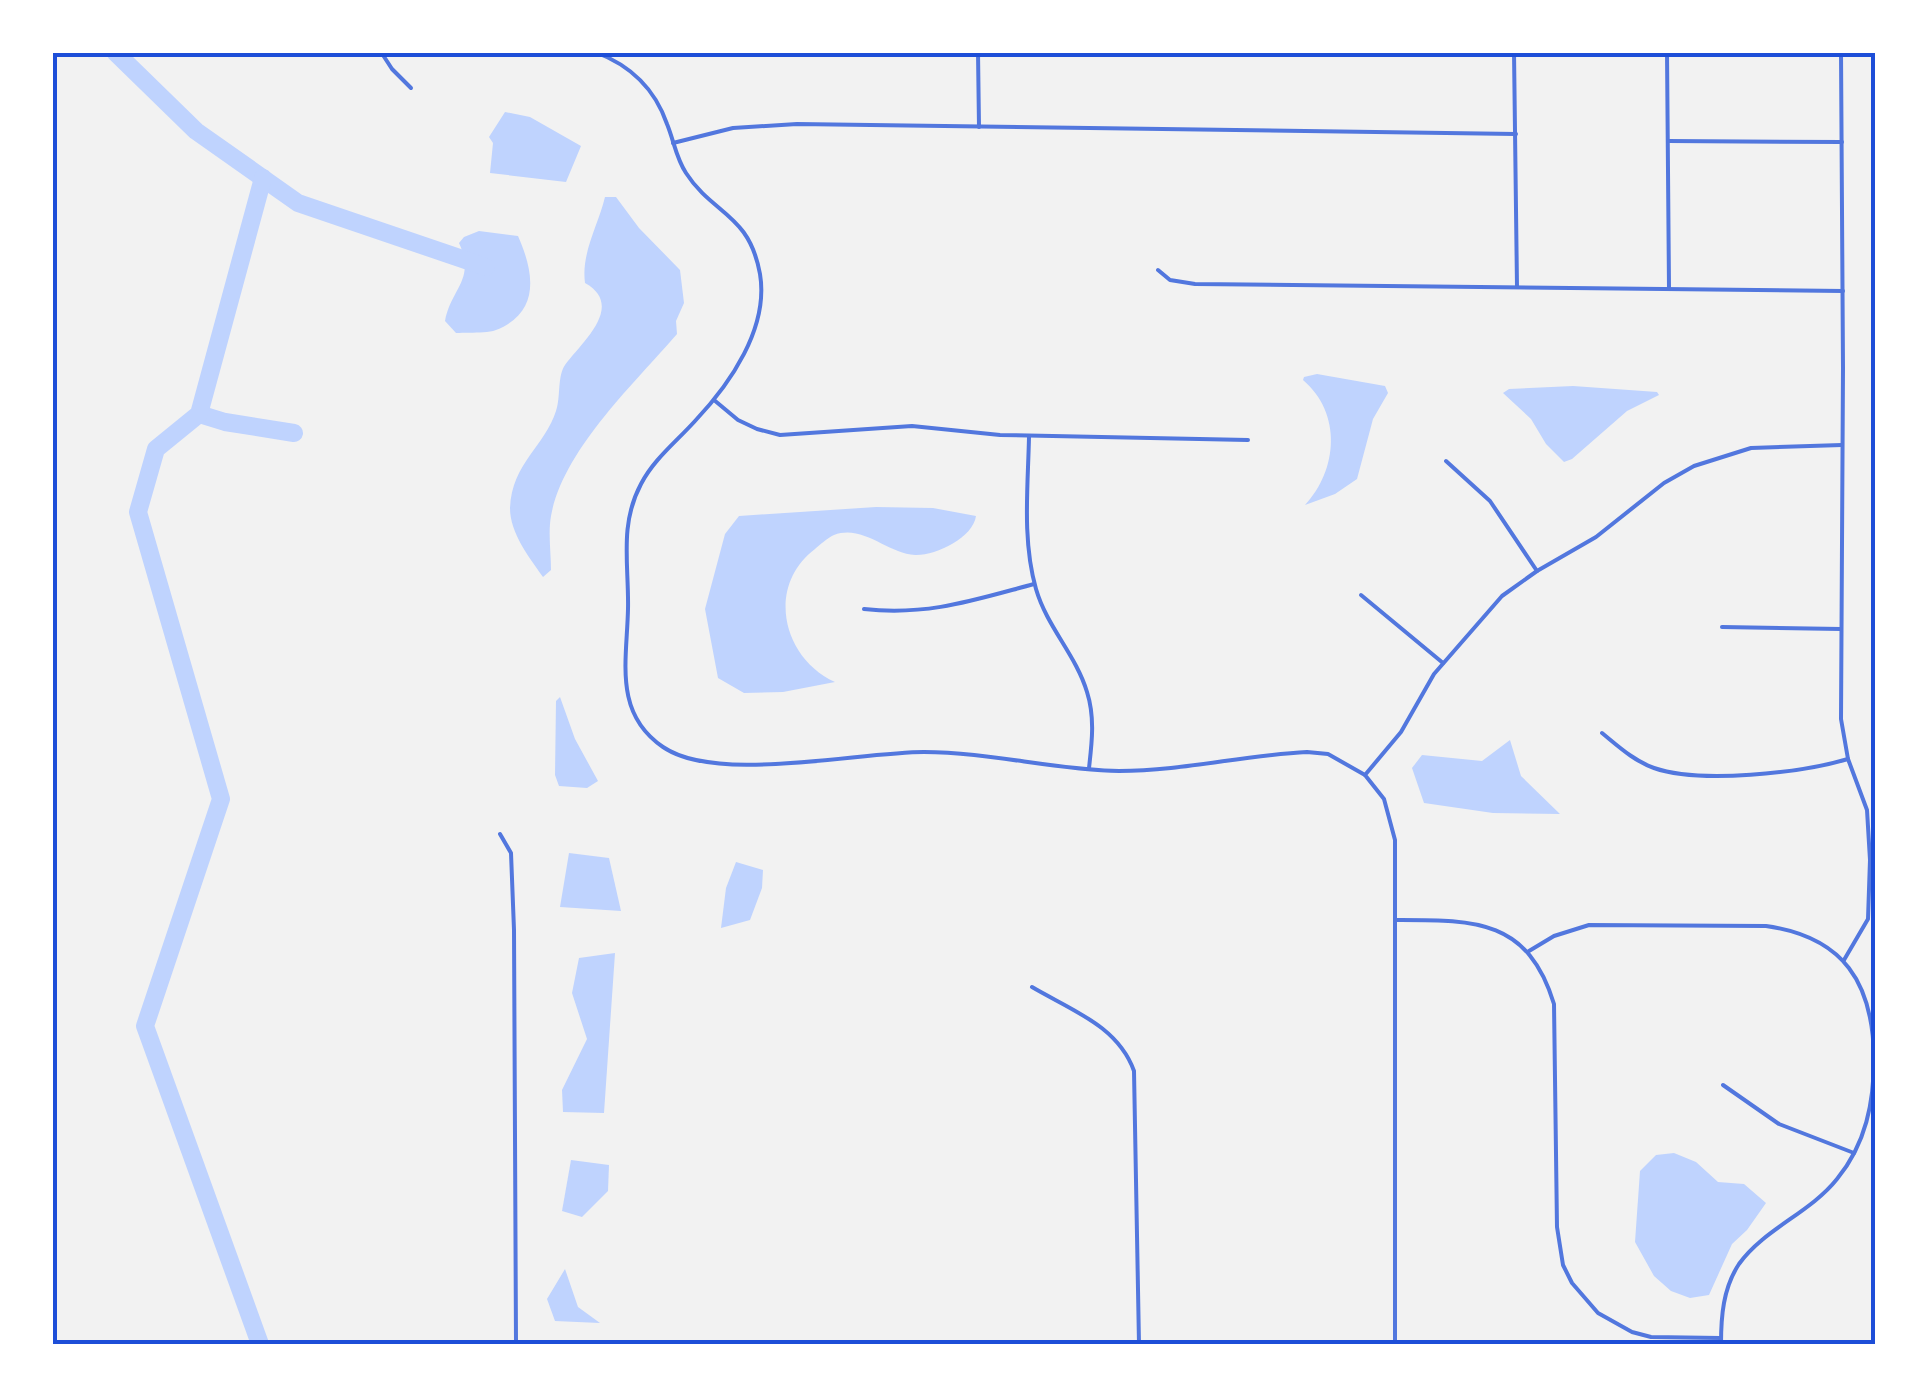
<svg xmlns="http://www.w3.org/2000/svg" width="1928" height="1397" font-family="Arial,sans-serif">
	<style>
		.water { fill: #bfd3fe }
		.lines { fill: none; stroke-linecap: round; stroke-linejoin: round }
		.river { stroke: #bfd3fe; stroke-width: 18 }
		.minor { stroke: #5277de; stroke-width: 4 }
		.neatline { fill: none; stroke: #1d4ed8; stroke-width: 4 }
	</style>
	<rect width="100%" height="100%" fill="#f2f2f2"/>
	<g class="water">
		<path d="M 505,112 L 530,117 L 581,146 L 566,182 L 490,173 L 493,143 L 489,137 Z"/>
		<path d="M 605,197 L 616,197 L 639,228 L 680,270 L 684,303 L 676,321 L 677,334 C 634,384 563,450 551,516 C 548,533 551,553 551,570 L 543,577 C 529,557 510,533 510,508 C 512,463 545,446 556,411 C 561,397 557,377 565,365 C 581,343 626,306 585,283 C 581,253 598,226 605,197 Z"/>
		<path d="M 479,231 L 518,236 C 534,272 541,312 496,330 C 485,334 468,332 456,333 L 445,321 C 451,288 476,280 459,243 L 464,237 Z"/>
		<path d="M 1317,374 L 1385,386 L 1388,393 L 1373,419 L 1357,479 L 1335,494 L 1305,505 C 1338,470 1342,413 1303,380 L 1304,377 Z"/>
		<path d="M 1573,386 L 1657,392 L 1659,395 L 1627,411 L 1572,459 L 1564,462 L 1546,444 L 1531,419 L 1503,393 L 1509,389 Z"/>
		<path d="M 876,507 L 933,508 L 976,516 C 973,538 935,556 915,555 C 888,554 863,524 834,535 C 827,538 820,545 815,549 C 766,586 782,658 835,682 L 783,692 L 744,693 L 718,678 L 705,609 L 725,534 L 739,516 Z"/>
		<path d="M 560,697 L 575,739 L 598,781 L 587,788 L 559,786 L 555,775 L 556,701 Z"/>
		<path d="M 1510,740 L 1521,776 L 1560,814 L 1493,813 L 1424,803 L 1412,768 L 1422,755 L 1482,761 Z"/>
		<path d="M 569,853 L 609,858 L 621,911 L 560,907 Z"/>
		<path d="M 736,862 L 763,870 L 762,888 L 750,920 L 721,928 L 726,888 Z"/>
		<path d="M 615,953 L 604,1113 L 563,1112 L 562,1090 L 587,1039 L 572,993 L 579,958 Z"/>
		<path d="M 1674,1153 L 1696,1162 L 1718,1182 L 1744,1184 L 1766,1203 L 1747,1230 L 1732,1244 L 1709,1295 L 1690,1298 L 1671,1291 L 1654,1276 L 1635,1242 L 1640,1171 L 1656,1155 Z"/>
		<path d="M 571,1160 L 609,1165 L 608,1191 L 582,1217 L 562,1211 Z"/>
		<path d="M 565,1269 L 578,1307 L 600,1323 L 555,1321 L 547,1299 Z"/>
	</g>
	<g class="lines">
		<g class="river">
			<path d="M 115,52 L 196,131 L 298,203 L 486,267"/>
			<path d="M 199,414 L 225,422 L 294,433"/>
			<path d="M 260,1344 L 145,1026 L 221,799 L 138,512 L 156,449 L 199,414 L 263,178"/>
		</g>
		<g class="minor">
			<path d="M 381,52 L 392,69 L 411,88"/>
			<path d="M 595,52 C 630,65 655,89 667,124 C 674,141 676,158 686,173 C 713,215 749,213 760,274 C 769,328 730,384 695,421 C 676,442 654,459 641,484 C 619,525 629,565 628,609 C 627,660 613,713 663,747 C 717,784 858,752 924,752 C 989,752 1054,770 1119,771 C 1182,771 1244,755 1307,752 L 1328,754 L 1365,775"/>
			<path d="M 978,52 L 979,127"/>
			<path d="M 1514,52 L 1517,287"/>
			<path d="M 1667,52 L 1669,288"/>
			<path d="M 1841,52 L 1843,368 L 1841,719 L 1848,759 L 1867,810 L 1870,860 L 1868,919 L 1844,960"/>
			<path d="M 1668,141 L 1842,142"/>
			<path d="M 673,143 L 733,128 L 797,124 L 1516,134"/>
			<path d="M 1158,270 L 1170,280 L 1195,284 L 1843,291"/>
			<path d="M 714,400 L 738,420 L 757,429 L 780,435 L 912,426 L 1000,435 L 1248,440"/>
			<path d="M 1029,437 C 1028,487 1022,540 1036,589 C 1047,627 1076,655 1087,692 C 1095,717 1092,742 1089,768"/>
			<path d="M 1446,461 L 1490,501 L 1537,571"/>
			<path d="M 1361,595 L 1443,663"/>
			<path d="M 864,609 C 928,616 974,600 1034,584"/>
			<path d="M 1722,627 L 1841,629"/>
			<path d="M 1602,733 C 1618,746 1634,761 1654,768 C 1700,784 1801,773 1848,759"/>
			<path d="M 500,834 L 511,853 L 514,930 L 516,1344"/>
			<path d="M 1395,920 C 1473,920 1528,918 1554,1004 L 1557,1227 L 1563,1265 L 1572,1283 L 1598,1313 L 1632,1332 L 1651,1337 L 1720,1338"/>
			<path d="M 1529,951 L 1554,936 L 1589,925 L 1766,926 C 1844,937 1873,983 1874,1058 C 1874,1102 1866,1144 1837,1179 C 1810,1213 1764,1229 1739,1264 C 1723,1288 1721,1317 1721,1344"/>
			<path d="M 1032,987 C 1071,1010 1118,1026 1134,1071 L 1139,1344"/>
			<path d="M 1723,1085 L 1779,1124 L 1854,1153"/>
			<path d="M 1395,1344 L 1395,840 L 1384,799 L 1365,775 L 1401,732 L 1434,674 L 1502,596 L 1537,571 L 1596,537 L 1664,483 L 1694,466 L 1751,448 L 1842,445"/>
		</g>
	</g>
	<rect width="1928" height="1397" fill="none" stroke="#ffffff" stroke-width="110"/>
	<rect x="55" y="55" width="1818" height="1287" class="neatline"/>
</svg>
